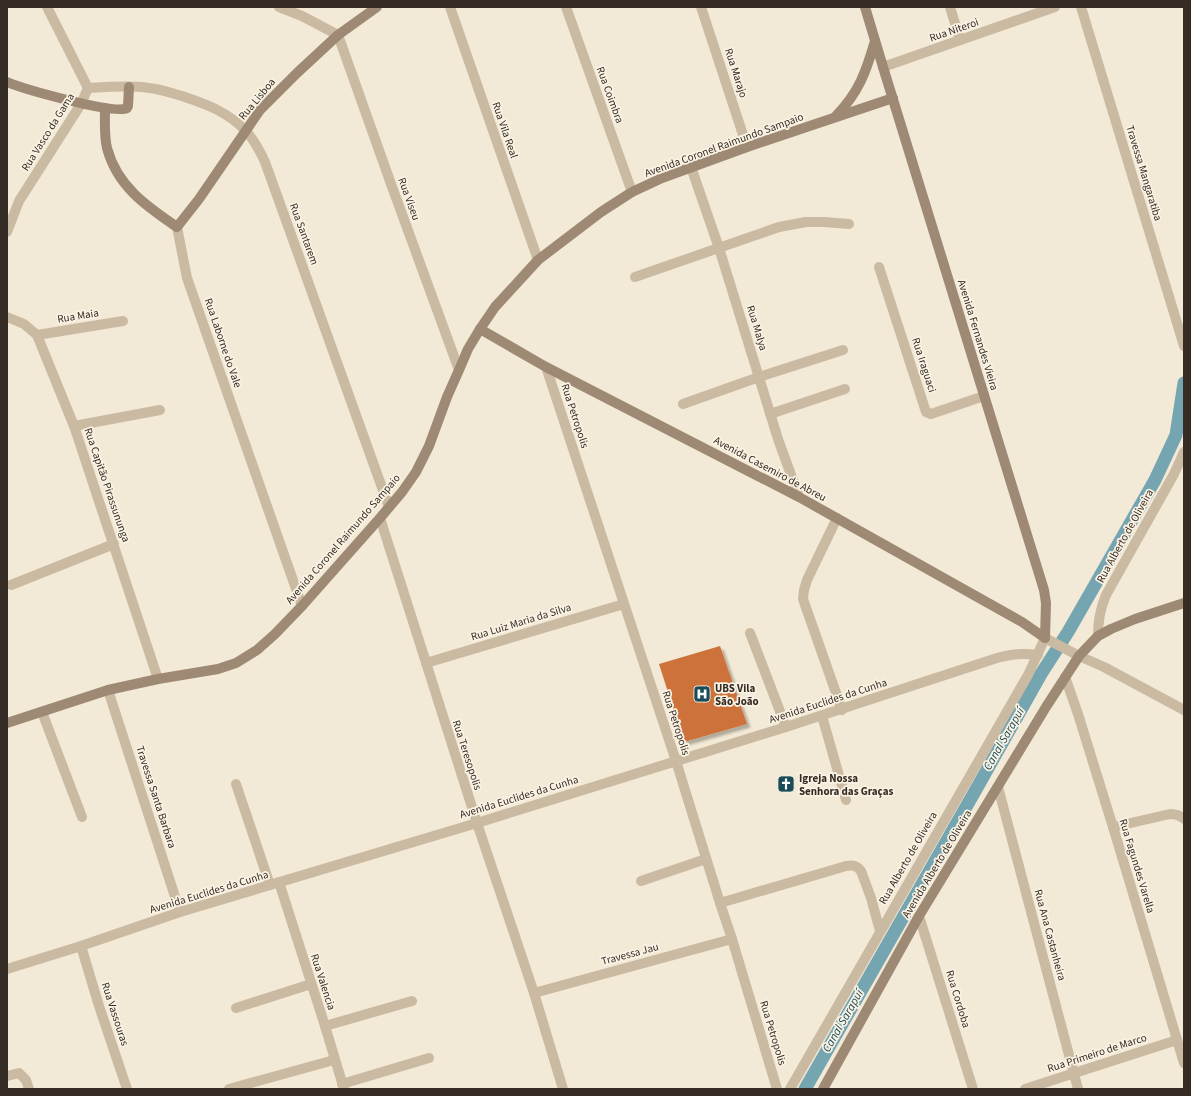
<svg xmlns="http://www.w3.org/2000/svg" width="1191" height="1096" font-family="'Source Sans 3',sans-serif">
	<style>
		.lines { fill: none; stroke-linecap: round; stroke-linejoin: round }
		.canal { stroke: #74a5b0; stroke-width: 13 }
		.building { fill: #cd723a; filter: url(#shadow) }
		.minor { stroke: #cabaa2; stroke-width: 10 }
		.tertiary { stroke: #cabaa2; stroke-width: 10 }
		.secondary { stroke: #9e8974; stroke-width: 10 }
		.labels { text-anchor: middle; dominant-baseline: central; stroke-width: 3.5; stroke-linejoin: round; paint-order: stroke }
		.street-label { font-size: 11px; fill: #352c25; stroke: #faf2e3 }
		.poi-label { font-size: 11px; font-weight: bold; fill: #352c25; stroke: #faf2e3; text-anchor: start }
		.water-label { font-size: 12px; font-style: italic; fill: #194b58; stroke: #faf2e3 }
	</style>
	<defs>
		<filter id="shadow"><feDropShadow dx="3.5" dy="3.5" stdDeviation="1" flood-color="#0004"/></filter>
	</defs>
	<rect width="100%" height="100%" fill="#f2e9d6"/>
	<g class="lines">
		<path class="canal" d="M 805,1089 L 974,793 L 1041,674 L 1068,632 L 1155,480 L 1176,435 L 1184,383"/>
	</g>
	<path class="building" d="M 720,646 L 747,724 L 684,742 L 659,664 Z"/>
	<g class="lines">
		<g class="minor">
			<path d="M 47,7 L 88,88"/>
			<path d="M 279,7 L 302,16 L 338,35 L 391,184 L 459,370"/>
			<path d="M 450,7 L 538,260"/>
			<path d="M 566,7 L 632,192"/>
			<path d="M 701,7 L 747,147"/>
			<path d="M 950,7 L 960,40"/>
			<path d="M 1081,7 L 1184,346"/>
			<path d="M 883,67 L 1055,7"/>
			<path d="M 88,88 C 108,87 129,85 149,88 C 161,89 171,93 182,96 C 206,104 228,112 246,131 C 254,140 260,151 265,162 L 389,507"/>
			<path d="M 691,167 L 719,248 L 778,439 L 799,497"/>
			<path d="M 177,227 L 187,278 L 302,606"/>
			<path d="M 7,232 L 19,201 L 81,104 L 88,88"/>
			<path d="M 879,267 L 926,412 L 931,414 L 984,396"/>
			<path d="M 635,277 L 779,227 L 806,222 L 824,222 L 849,224"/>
			<path d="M 7,317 L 24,324 L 37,335 L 74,426 L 158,679"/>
			<path d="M 37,335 L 123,321"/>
			<path d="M 546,367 L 676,761 L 720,903 L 732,939 L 777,1089"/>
			<path d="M 683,404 L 759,377 L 843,350"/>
			<path d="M 770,414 L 845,389"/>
			<path d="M 74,426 L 160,410"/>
			<path d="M 380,518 L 477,823 L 534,993 L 563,1089"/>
			<path d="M 837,518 L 807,580 L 804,590 L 803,599 L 842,710"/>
			<path d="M 11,585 L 114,544"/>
			<path d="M 750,633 L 786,727"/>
			<path d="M 1098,636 C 1098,621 1100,609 1106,595 L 1174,474 L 1184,452"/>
			<path d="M 1079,656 L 1104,667 L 1184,710"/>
			<path d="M 426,663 L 624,604"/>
			<path d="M 1065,677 L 1078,714 L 1113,827 L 1184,1063"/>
			<path d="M 108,690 L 180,912"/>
			<path d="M 42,712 L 82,817"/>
			<path d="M 822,716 L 846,800"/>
			<path d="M 236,784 L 270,885"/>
			<path d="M 998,787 L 1078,1089"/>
			<path d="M 1113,827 L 1170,814 C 1175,814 1180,815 1184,819"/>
			<path d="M 641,881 L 706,859"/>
			<path d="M 279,882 L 325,1026 L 344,1089"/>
			<path d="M 720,903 L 846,866 C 853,865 856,865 861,871 L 871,898 L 880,931"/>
			<path d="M 919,916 L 973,1089"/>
			<path d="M 81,946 L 99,1006 L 127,1089"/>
			<path d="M 7,969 L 81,946 L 180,912 L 477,823 L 786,727 L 997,658 C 1012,654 1022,653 1038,655"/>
			<path d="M 534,993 L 732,939"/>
			<path d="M 236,1008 L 311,984"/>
			<path d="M 325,1026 L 412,1001"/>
			<path d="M 7,1076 L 19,1073 L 26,1080 L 29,1089"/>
			<path d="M 342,1084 L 429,1058"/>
			<path d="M 229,1089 L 334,1060"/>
			<path d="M 790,1089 L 1028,675 L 1045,638"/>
			<path d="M 1025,1089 L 1177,1040"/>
		</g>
		<path class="tertiary" d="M 1045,638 L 1079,656"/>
		<g class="secondary">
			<path d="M 865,7 L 883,67 L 1044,590 L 1046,603 L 1045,638"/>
			<path d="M 7,82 C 24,89 114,115 127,108 L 128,106 L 129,87"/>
			<path d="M 105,108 C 105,121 104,136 107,148 C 117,186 146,206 177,227 L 199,199 L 260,110 L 297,73 L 338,35 L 377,7"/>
			<path d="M 836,116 C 859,92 866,72 875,41"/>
			<path d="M 480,329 L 546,367 L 799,497 L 1022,622 L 1045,638"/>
			<path d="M 7,723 L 108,690 L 158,679 L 218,669 L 236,663 L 257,650 L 275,634 L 302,606 L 380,518 L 402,492 L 416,472 L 429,446 L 447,397 L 459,370 L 468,349 L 480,329 L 495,307 L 538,260 L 601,212 L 632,192 L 662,178 L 747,147 L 893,98"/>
			<path d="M 823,1089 L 919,916 L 1046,707 L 1079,656 L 1098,636 L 1111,629 L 1135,619 L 1184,603"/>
		</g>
	</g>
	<defs>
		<g id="hospital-square" transform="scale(0.9)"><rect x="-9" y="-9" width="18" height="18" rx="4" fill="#194b58" stroke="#faf2e3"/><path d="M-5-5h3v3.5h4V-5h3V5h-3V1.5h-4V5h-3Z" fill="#fff"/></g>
		<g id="church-square" transform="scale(0.9)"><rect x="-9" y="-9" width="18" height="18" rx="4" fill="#194b58" stroke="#faf2e3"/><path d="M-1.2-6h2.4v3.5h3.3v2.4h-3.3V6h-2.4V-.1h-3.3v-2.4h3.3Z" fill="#fff"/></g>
	</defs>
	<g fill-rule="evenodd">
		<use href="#hospital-square" x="702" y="694"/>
		<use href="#church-square" x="786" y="784"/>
	</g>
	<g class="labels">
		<g class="street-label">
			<text transform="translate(954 30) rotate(-19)">Rua Niteroi</text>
			<text transform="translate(736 73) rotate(72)">Rua Marajo</text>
			<text transform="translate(610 95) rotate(70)">Rua Coimbra</text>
			<text transform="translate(257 99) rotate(-50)">Rua Lisboa</text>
			<text transform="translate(505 130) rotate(71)">Rua Vila Real</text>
			<text transform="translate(48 132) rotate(-58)">Rua Vasco da Gama</text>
			<text transform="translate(724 145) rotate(-20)">Avenida Coronel Raimundo Sampaio</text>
			<text transform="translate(1144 173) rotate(73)">Travessa Mangaratiba</text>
			<text transform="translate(409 199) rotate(70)">Rua Viseu</text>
			<text transform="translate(304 234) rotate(70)">Rua Santarem</text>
			<text transform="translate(78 316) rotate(-9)">Rua Maia</text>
			<text transform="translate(757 328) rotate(73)">Rua Malya</text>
			<text transform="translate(978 335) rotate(73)">Avenida Fernandes Vieira</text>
			<text transform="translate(223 343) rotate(71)">Rua Laborne do Vale</text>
			<text transform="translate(924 365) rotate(72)">Rua Iraguaci</text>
			<text transform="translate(575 416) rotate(72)">Rua Petropolis</text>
			<text transform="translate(770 469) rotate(28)">Avenida Casemiro de Abreu</text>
			<text transform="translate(107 485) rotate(71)">Rua Capitão Pirassununga</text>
			<text transform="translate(1125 536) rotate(-61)">Rua Alberto de Oliveira</text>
			<text transform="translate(343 539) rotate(-49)">Avenida Coronel Raimundo Sampaio</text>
			<text transform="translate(521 622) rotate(-17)">Rua Luiz Maria da Silva</text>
			<text transform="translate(828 701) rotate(-18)">Avenida Euclides da Cunha</text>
			<text transform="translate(676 723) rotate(72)">Rua Petropolis</text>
			<text transform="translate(467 755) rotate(72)">Rua Teresopolis</text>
			<text transform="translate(156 797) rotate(72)">Travessa Santa Barbara</text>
			<text transform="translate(519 797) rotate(-17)">Avenida Euclides da Cunha</text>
			<text transform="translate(908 858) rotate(-60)">Rua Alberto de Oliveira</text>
			<text transform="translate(937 864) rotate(-59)">Avenida Alberto de Oliveira</text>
			<text transform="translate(1137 866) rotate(73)">Rua Fagundes Varella</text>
			<text transform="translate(209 892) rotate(-17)">Avenida Euclides da Cunha</text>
			<text transform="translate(1050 935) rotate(75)">Rua Ana Castanheira</text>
			<text transform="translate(630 954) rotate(-15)">Travessa Jau</text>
			<text transform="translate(323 982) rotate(72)">Rua Valencia</text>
			<text transform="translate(958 999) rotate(73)">Rua Cordoba</text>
			<text transform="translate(115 1014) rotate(72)">Rua Vassouras</text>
			<text transform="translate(773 1033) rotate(73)">Rua Petropolis</text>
			<text transform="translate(1097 1053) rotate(-18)">Rua Primeiro de Marco</text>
		</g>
		<g class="poi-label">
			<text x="715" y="688">UBS Vila<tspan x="715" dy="13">São João</tspan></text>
			<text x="799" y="778">Igreja Nossa<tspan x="799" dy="13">Senhora das Graças</tspan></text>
		</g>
		<g class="water-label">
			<text transform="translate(1004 739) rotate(-60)">Canal Sarapuí</text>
			<text transform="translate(843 1021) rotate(-60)">Canal Sarapuí</text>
		</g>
	</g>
	<rect width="1191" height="1096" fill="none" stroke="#352c25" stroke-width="16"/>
</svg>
